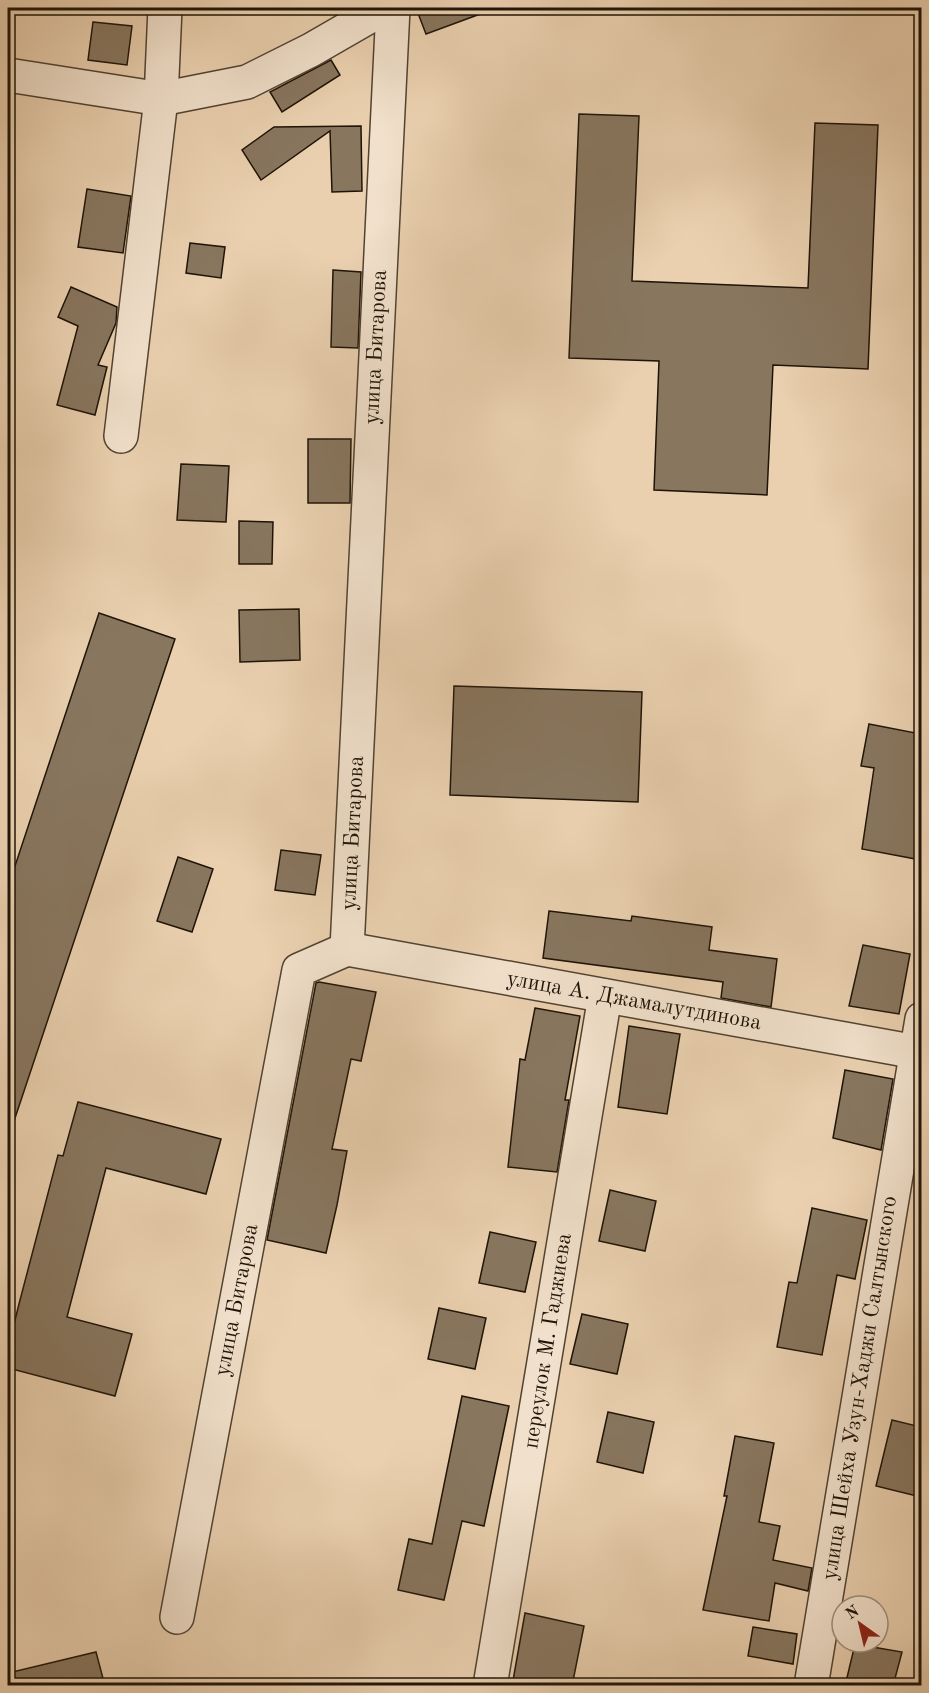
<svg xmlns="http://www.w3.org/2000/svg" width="929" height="1693" font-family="'Old Standard TT',serif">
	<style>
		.building { fill: #88765f; stroke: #1e1408; stroke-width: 1.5 }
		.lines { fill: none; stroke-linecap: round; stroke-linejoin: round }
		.minor-casing { stroke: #514332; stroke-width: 36 }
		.minor { stroke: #f1e0cb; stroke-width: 33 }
		.labels { text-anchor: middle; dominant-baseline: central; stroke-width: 6; stroke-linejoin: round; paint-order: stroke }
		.street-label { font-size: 22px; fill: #1e1408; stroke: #f1e0cb }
	</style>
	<rect width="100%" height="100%" fill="#ead0af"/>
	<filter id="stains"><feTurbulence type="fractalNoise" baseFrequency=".00333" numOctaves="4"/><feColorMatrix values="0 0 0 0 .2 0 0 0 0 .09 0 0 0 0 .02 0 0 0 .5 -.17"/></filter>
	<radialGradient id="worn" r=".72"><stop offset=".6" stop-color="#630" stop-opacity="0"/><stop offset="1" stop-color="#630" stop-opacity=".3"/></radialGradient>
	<g class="building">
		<path d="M 416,8 L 490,8 L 491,10 L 426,34 Z"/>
		<path d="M 93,22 L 132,26 L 127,65 L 88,60 Z"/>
		<path d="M 331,60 L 340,75 L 282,112 L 270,92 Z"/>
		<path d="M 579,114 L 639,116 L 632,281 L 808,288 L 815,123 L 878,125 L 868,369 L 773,365 L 767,495 L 654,490 L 659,361 L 569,358 Z"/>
		<path d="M 361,126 L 362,191 L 332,192 L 330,131 L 261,180 L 242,150 L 274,127 Z"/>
		<path d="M 87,189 L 131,196 L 123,253 L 78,247 Z"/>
		<path d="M 190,243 L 225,247 L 221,278 L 186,273 Z"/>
		<path d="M 333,270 L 361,272 L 358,348 L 331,347 Z"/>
		<path d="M 71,287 L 117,307 L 116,323 L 98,365 L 107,367 L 95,415 L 57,405 L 78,326 L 58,317 Z"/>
		<path d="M 308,439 L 351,439 L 350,503 L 308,503 Z"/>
		<path d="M 181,464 L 229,466 L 226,522 L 177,520 Z"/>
		<path d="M 239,521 L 273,522 L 272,564 L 239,564 Z"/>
		<path d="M 299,609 L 300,660 L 240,662 L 239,610 Z"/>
		<path d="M 99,613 L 175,639 L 12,1127 L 8,1126 L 8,887 Z"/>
		<path d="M 454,686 L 642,692 L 638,802 L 450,795 Z"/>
		<path d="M 869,724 L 921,734 L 921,860 L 862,849 L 874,768 L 861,766 Z"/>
		<path d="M 281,850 L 321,855 L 315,895 L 275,890 Z"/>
		<path d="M 178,857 L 213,869 L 192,932 L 157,921 Z"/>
		<path d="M 549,911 L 631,921 L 632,916 L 712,927 L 709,950 L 777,959 L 771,1007 L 721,998 L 723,982 L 543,958 Z"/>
		<path d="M 863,945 L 910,954 L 899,1014 L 849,1006 Z"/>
		<path d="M 319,982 L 376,992 L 361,1061 L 351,1059 L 332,1149 L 347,1151 L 337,1205 L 326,1253 L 267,1240 L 316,983 Z"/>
		<path d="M 535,1008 L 580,1016 L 565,1100 L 569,1100 L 557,1172 L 508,1167 L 520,1059 L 525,1060 Z"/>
		<path d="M 629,1026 L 680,1034 L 667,1114 L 618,1107 Z"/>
		<path d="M 845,1070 L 893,1079 L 881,1150 L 833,1138 Z"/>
		<path d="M 78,1102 L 221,1139 L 206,1194 L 106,1168 L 67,1317 L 132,1334 L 115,1396 L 8,1368 L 8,1348 L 19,1304 L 58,1155 L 63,1156 Z"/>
		<path d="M 610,1190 L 656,1201 L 645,1251 L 599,1241 Z"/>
		<path d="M 812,1208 L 867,1220 L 855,1279 L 837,1275 L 822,1355 L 777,1347 L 789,1282 L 797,1283 Z"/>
		<path d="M 490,1232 L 536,1242 L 525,1292 L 479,1283 Z"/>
		<path d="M 439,1308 L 486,1318 L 475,1369 L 428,1359 Z"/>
		<path d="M 582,1314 L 628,1324 L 617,1374 L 570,1364 Z"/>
		<path d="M 462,1396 L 509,1406 L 484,1526 L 462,1521 L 444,1600 L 398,1590 L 409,1539 L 432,1544 Z"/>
		<path d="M 608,1412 L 654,1422 L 643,1473 L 597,1462 Z"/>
		<path d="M 892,1420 L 921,1427 L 921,1497 L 876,1486 Z"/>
		<path d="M 735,1436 L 774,1443 L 759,1522 L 780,1526 L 773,1560 L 812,1568 L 808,1591 L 775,1583 L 769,1621 L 703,1610 L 727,1496 L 724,1496 Z"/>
		<path d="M 525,1613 L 584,1626 L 572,1686 L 512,1686 Z"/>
		<path d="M 753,1627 L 797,1634 L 793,1664 L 748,1656 Z"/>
		<path d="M 855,1644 L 902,1652 L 893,1686 L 845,1686 Z"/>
		<path d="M 96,1652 L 105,1686 L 8,1686 L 8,1673 Z"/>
	</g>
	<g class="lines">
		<g class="minor-casing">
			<g id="minor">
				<path d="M 8,75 L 161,99 L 247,82 L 311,50 L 384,8"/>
				<path d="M 121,436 L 161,99 L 165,8"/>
				<path d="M 347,949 L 922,1053"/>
				<path d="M 177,1617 L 299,970 L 347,949 L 393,8"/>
				<path d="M 490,1686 L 605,996"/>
				<path d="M 811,1686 L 922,1019"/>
			</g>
		</g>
		<use href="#minor" class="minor"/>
	</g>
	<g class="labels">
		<g class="street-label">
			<text transform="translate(376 347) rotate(-87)">улица Битарова</text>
			<text transform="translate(353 833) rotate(-87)">улица Битарова</text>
			<text transform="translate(634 1001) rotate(10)">улица А. Джамалутдинова</text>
			<text transform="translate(237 1300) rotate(-79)">улица Битарова</text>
			<text transform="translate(548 1341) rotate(-81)">переулок М. Гаджиева</text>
			<text transform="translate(860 1388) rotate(-81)">улица Шейха Узун-Хаджи Салтынского</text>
		</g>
	</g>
	<rect width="929" height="1693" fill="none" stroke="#ead0af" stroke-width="30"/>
	<rect x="9" y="9" width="911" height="1675" fill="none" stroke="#1e1408" stroke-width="3"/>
	<rect x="15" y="15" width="899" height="1663" fill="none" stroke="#1e1408" stroke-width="1.5"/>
	<g transform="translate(860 1624) rotate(326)"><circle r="28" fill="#f1e0cb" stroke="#9d8e7d" stroke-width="1.5"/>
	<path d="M0-4.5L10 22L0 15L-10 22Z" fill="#8f2418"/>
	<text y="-9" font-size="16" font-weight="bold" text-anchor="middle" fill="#1e1408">N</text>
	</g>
	<rect width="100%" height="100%" filter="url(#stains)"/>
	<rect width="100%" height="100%" fill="url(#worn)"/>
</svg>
